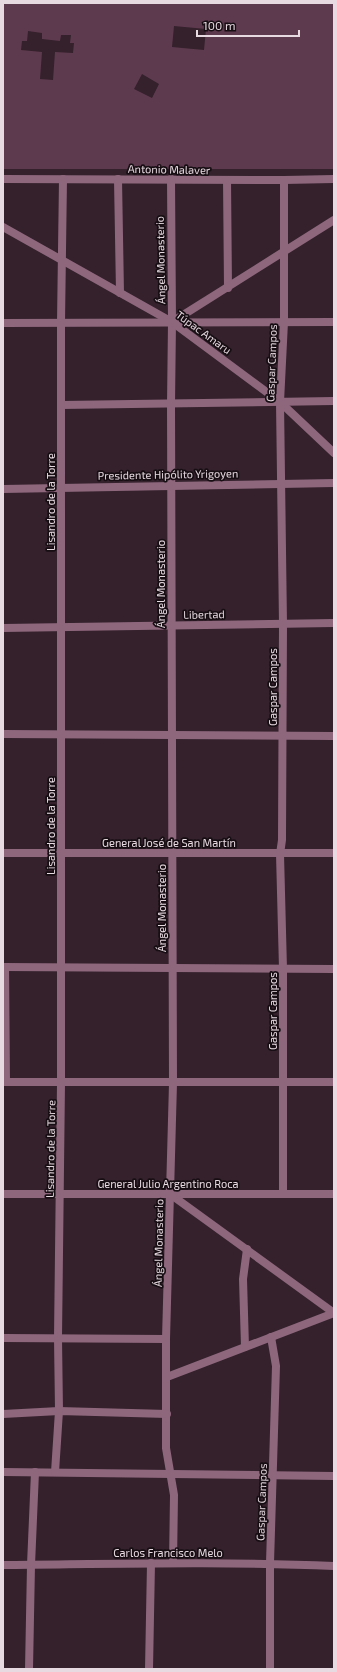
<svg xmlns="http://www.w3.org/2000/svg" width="337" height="1672" font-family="'Exo 2',sans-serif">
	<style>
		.green { fill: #5e3a4f; fill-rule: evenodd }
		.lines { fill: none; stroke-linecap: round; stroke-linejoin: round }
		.minor { stroke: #8e677d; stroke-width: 8 }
		.labels { text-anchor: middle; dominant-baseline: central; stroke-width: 3.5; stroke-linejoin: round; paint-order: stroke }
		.street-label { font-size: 11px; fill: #e7dae1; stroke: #170e13 }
	</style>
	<rect width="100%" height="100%" fill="#34212c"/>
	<path class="green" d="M 3,3 L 334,3 L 334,169 L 3,169 ZM 174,26 L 206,29 L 204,50 L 172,47 ZM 28,31 L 42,33 L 42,39 L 60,41 L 61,35 L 71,35 L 70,43 L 74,43 L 73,53 L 55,52 L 53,80 L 40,79 L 42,52 L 21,50 L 22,41 L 27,41 ZM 142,74 L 159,84 L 152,98 L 134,89 Z"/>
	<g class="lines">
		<g class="minor">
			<path d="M 3,179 L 284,180 L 334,179"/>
			<path d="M 118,179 L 120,293"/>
			<path d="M 171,179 L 172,322 L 171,404 L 173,1083 L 166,1339 L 166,1448 L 174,1495 L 173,1563"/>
			<path d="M 227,180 L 228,288"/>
			<path d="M 3,227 L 172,322 L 280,402 L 334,453"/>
			<path d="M 172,322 L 334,220"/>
			<path d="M 3,323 L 334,322"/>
			<path d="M 61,405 L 334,401"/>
			<path d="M 3,489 L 334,483"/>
			<path d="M 3,628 L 334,623"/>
			<path d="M 3,734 L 334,736"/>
			<path d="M 3,853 L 334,853"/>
			<path d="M 3,967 L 334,969"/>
			<path d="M 5,967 L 6,1082"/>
			<path d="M 3,1082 L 334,1082"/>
			<path d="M 3,1194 L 334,1194"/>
			<path d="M 170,1194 L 334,1313"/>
			<path d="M 283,1194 L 283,969 L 280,854 L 282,840 L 283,624 L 280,402 L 284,322 L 284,180"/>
			<path d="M 3,1338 L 166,1339"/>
			<path d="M 245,1347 L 243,1279 L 247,1249"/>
			<path d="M 167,1377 L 334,1313"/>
			<path d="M 3,1414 L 59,1411 L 167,1414"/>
			<path d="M 3,1472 L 334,1476"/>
			<path d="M 55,1472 L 59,1411 L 58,1338 L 61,1083 L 61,322 L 63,179"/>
			<path d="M 3,1565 C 113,1564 224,1561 334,1566"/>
			<path d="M 29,1669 L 31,1565 L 35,1472"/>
			<path d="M 149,1669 L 151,1563"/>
			<path d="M 270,1669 L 270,1563 L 276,1366 L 271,1337"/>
		</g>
	</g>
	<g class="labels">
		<g class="street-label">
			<text transform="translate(169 169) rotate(1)">Antonio Malaver</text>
			<text transform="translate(160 260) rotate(-91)">Ángel Monasterio</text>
			<text transform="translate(204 332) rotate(36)">Túpac Amaru</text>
			<text transform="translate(271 363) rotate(-88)">Gaspar Campos</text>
			<text transform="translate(168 474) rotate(-1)">Presidente Hipólito Yrigoyen</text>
			<text transform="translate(50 502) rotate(-90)">Lisandro de la Torre</text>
			<text transform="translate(160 584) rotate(-90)">Ángel Monasterio</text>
			<text transform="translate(204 614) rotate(-1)">Libertad</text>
			<text transform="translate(272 687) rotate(-90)">Gaspar Campos</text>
			<text transform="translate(50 826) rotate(-90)">Lisandro de la Torre</text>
			<text x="169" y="842">General José de San Martín</text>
			<text transform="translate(161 908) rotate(-90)">Ángel Monasterio</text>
			<text transform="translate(272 1011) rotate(-90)">Gaspar Campos</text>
			<text transform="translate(50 1149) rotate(-89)">Lisandro de la Torre</text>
			<text x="168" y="1183">General Julio Argentino Roca</text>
			<text transform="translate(158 1243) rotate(-89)">Ángel Monasterio</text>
			<text transform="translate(261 1502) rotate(-88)">Gaspar Campos</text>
			<text x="168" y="1552">Carlos Francisco Melo</text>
		</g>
	</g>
	<rect width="337" height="1672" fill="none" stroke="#e7dae1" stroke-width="8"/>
	<path d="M197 30v6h102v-6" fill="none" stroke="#e7dae1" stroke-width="2"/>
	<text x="203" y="30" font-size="12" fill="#e7dae1" stroke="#170e13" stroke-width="3" paint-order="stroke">100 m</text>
</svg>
